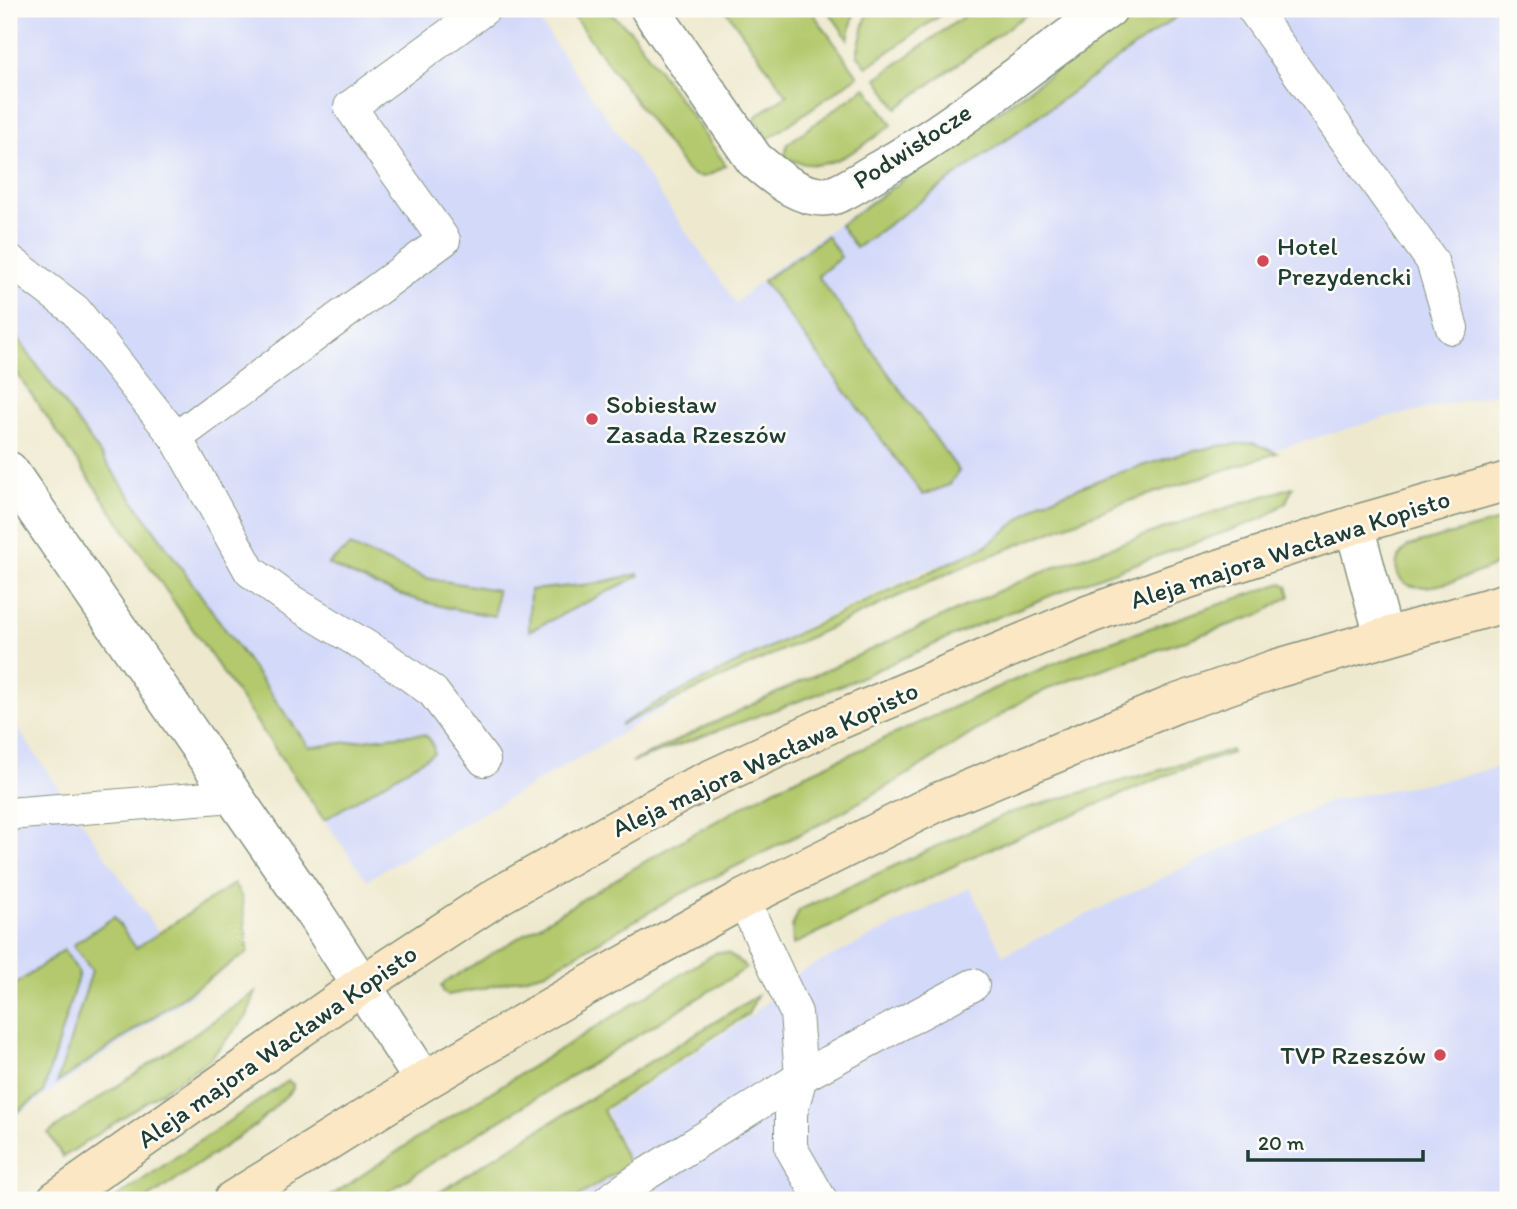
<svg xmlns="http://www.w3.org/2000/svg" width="1517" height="1209" font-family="Itim,sans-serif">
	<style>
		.built { fill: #d3d9f9 }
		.green { fill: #b4c96d; stroke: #6a8350; stroke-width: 2 }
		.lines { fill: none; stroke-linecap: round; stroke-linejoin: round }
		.lane-casing { stroke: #869381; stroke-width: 34 }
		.street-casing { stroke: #869381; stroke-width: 41 }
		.secondary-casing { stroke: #869381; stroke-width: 41 }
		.lane { stroke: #fff; stroke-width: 32 }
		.street { stroke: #fff; stroke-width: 38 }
		.secondary { stroke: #fbe7c3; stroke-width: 38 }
		.poi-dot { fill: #d1495b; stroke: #fdfcf7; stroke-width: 2.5 }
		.labels { text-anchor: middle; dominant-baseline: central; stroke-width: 5; stroke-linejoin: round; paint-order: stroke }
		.street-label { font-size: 26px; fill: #1f3d34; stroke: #fdfcf7 }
		.poi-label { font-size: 26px; fill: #1f3d34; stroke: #fdfcf7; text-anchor: start }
	</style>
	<rect width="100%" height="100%" fill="#fdfcf7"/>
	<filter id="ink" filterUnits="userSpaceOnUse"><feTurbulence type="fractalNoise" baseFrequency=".0143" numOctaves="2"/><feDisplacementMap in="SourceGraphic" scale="14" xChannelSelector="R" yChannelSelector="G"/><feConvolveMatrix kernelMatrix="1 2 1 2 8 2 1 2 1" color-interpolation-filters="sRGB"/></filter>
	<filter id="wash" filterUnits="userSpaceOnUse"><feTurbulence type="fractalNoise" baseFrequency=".00686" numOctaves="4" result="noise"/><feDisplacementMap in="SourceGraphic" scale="28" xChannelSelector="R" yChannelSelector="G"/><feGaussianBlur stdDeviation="1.57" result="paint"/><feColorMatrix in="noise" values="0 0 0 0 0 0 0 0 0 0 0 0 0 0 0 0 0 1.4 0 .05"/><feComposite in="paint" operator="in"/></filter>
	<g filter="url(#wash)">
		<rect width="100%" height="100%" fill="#eee9ce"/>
		<g class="built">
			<path d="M 9,9 L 531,9 L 736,303 L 768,274 L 1138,9 L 1508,9 L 1508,391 L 1384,418 L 1223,465 L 1048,531 L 928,569 L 805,627 L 367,880 L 324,820 L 308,745 L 9,329 Z"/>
			<path d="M 9,716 L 198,990 L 9,1120 Z"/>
			<path d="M 1508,765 L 1508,1200 L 577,1200 L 631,1165 L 606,1111 L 751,1016 L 800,972 L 970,888 L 1003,955 L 1202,859 L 1333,800 L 1448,779 Z"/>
		</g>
		<g class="green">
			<path d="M 568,9 L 601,9 L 609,12 L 631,31 L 726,165 C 711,174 702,183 687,171 Z"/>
			<path d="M 725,9 L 810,9 L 858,76 L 768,139 L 756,120 L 756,116 L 787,95 Z"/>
			<path d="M 827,9 L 855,9 L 848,39 Z"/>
			<path d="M 868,9 L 949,9 L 867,67 L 857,54 Z"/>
			<path d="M 974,9 L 1034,9 L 897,108 L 877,78 Z"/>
			<path d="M 1141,9 L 1187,9 L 856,248 L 840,225 Z"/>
			<path d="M 866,87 L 892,125 C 861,146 824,181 785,156 L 787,144 Z"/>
			<path d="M 827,236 L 841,257 L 818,276 L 959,471 L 949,485 L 923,495 L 763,281 Z"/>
			<path d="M 9,326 L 309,747 C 327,746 416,731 424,735 C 431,738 434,746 434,753 L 324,820 L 9,362 Z"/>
			<path d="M 1253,443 L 1277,453 L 1117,505 L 953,571 L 620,725 L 649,707 L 806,629 L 986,546 L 1042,502 L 1112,475 L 1181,454 L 1217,446 Z"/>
			<path d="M 1293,487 L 1286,502 L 1264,518 L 1079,584 L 971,628 L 845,684 L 632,762 L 787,688 L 1038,573 L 1179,523 Z"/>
			<path d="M 1499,521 L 1508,560 C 1486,568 1410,607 1398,574 C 1393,562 1400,554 1408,546 Z"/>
			<path d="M 350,546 L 426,578 L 497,590 L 495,616 C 429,607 388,593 328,564 Z"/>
			<path d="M 638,574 L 639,576 L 529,631 L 530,590 L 593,584 Z"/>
			<path d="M 1282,583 L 1287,586 L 1290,596 L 1261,614 L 1059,684 L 1026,699 L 900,779 L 826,821 L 681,894 L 546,972 L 480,989 L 448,995 L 444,993 L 441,986 L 445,982 L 661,852 L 774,789 L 993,689 L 1091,648 Z"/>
			<path d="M 1231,750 L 1232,753 L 1175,772 L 978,854 L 793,945 L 792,927 L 799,910 L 1006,814 Z"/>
			<path d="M 234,884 L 242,898 L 248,952 L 57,1083 L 92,971 L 73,945 L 114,917 L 136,948 Z"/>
			<path d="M 64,950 L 79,973 L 43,1093 L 9,1118 L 9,989 Z"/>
			<path d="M 717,952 L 728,953 L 747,968 L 447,1153 L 376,1200 L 325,1200 L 428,1131 Z"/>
			<path d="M 256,992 L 247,1016 L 209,1060 L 63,1157 L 48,1133 Z"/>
			<path d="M 757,996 L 748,1014 L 603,1110 L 629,1164 L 573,1200 L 428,1200 L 480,1166 Z"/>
			<path d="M 288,1081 L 293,1084 L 293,1089 L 256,1125 L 146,1200 L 113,1200 Z"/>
		</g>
	</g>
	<g filter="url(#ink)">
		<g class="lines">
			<g class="lane-casing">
				<g id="lane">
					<path d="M 1253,9 L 1432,261 L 1452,328"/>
					<path d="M 9,260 L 75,310 L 176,438 L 250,571 L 288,599 L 387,659 L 433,692 L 484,760"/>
					<path d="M 176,438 L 444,240 L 350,107 L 484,9"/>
					<path d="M 9,814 L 233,796"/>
					<path d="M 743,899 L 796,1013 L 801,1077 L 791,1113 L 791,1148 L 821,1200"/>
					<path d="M 609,1200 L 648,1173 L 801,1077 L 973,985"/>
				</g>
			</g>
			<g class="street-casing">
				<g id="street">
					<path d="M 650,9 L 754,159 C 774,176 804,203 834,195 C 849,190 866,177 881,169 C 961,123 1033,62 1108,9"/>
					<path d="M 9,471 L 315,914 L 424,1081"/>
					<path d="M 1354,525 L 1384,637"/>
				</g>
			</g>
			<g class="secondary-casing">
				<g id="secondary">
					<path d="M 56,1200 L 362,985 L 498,896 L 683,792 L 832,723 L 1090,614 L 1173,584 L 1354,525 L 1508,481"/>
					<path d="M 233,1200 L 424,1081 L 585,987 L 743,899 L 938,802 L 1175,704 L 1275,669 L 1508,602"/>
				</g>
			</g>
			<use href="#lane" class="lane"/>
			<use href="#street" class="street"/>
			<use href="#secondary" class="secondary"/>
		</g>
	</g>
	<g class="poi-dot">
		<circle cx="1263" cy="261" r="7"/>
		<circle cx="592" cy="419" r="7"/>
		<circle cx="1440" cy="1055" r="7"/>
	</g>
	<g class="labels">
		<g class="street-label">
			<text transform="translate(912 146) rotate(-33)">Podwisłocze</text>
			<text transform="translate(1290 549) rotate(-18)">Aleja majora Wacława Kopisto</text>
			<text transform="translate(765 759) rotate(-25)">Aleja majora Wacława Kopisto</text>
			<text transform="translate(277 1046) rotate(-35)">Aleja majora Wacława Kopisto</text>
		</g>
		<g class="poi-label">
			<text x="1277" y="246">Hotel<tspan x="1277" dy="30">Prezydencki</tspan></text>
			<text x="606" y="404">Sobiesław<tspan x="606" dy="30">Zasada Rzeszów</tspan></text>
			<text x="1426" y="1055" text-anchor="end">TVP Rzeszów</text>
		</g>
	</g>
	<rect width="1517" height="1209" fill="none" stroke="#fdfcf7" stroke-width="35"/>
	<path d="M1248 1150v10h175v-10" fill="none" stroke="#1f3d34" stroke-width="3.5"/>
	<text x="1258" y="1150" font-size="21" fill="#1f3d34" stroke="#fdfcf7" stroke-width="5" paint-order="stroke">20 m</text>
</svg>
